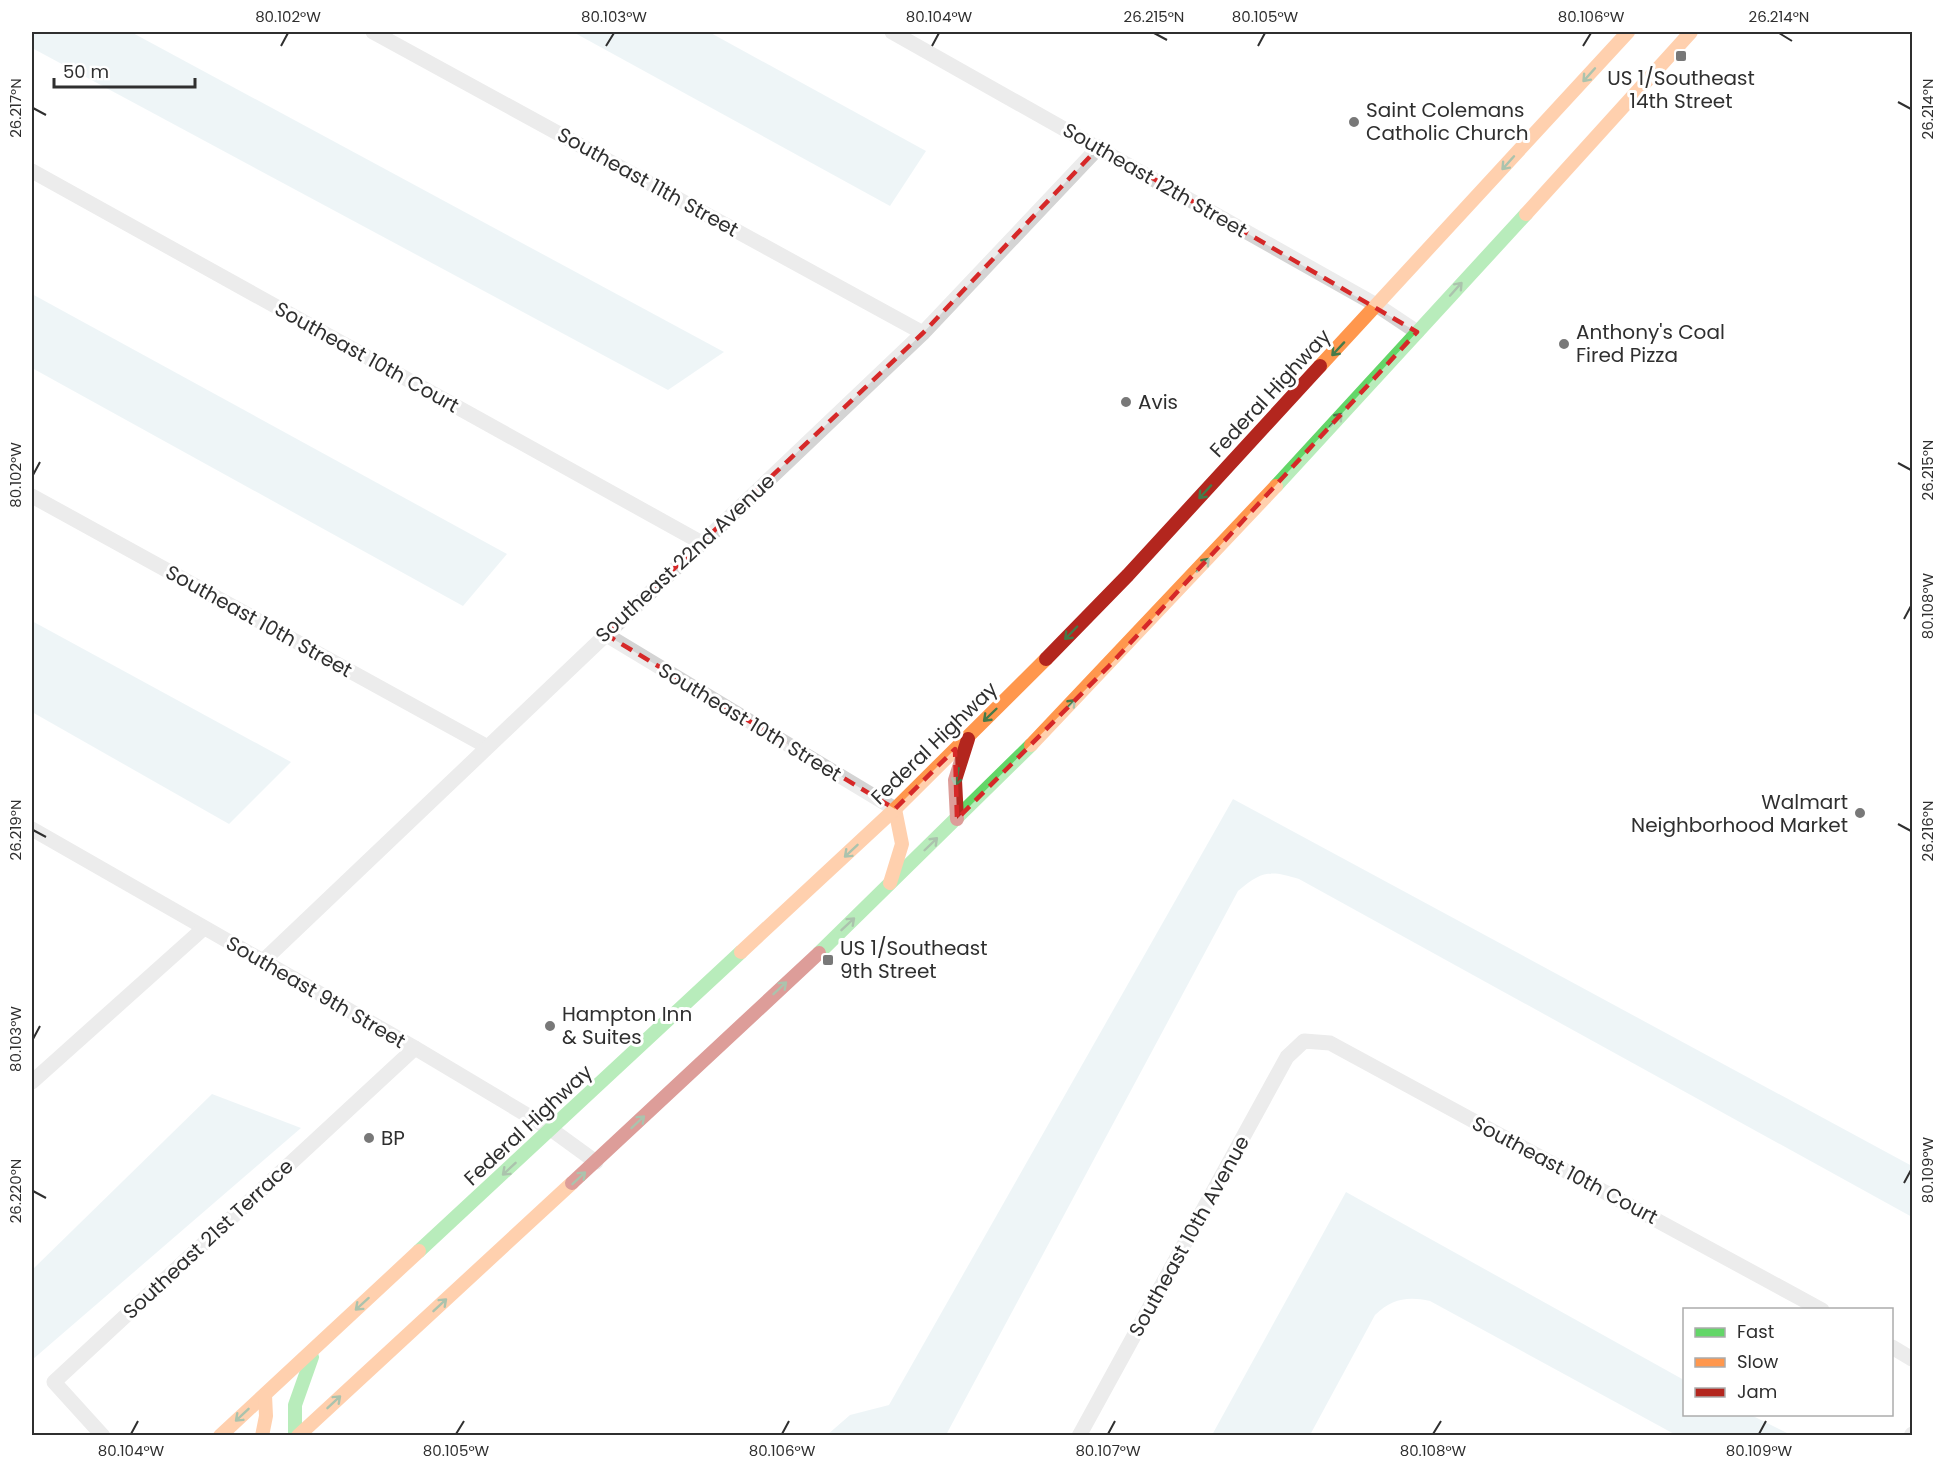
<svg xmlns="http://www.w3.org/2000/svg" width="1944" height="1467" font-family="Poppins,sans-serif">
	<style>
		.water { fill: #dae9ee }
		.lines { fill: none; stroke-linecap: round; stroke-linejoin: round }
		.street { stroke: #d4d4d4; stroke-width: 15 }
		.fast { stroke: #63d668; stroke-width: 14 }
		.slow { stroke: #ff974d; stroke-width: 14 }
		.jam { stroke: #b3261e; stroke-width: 14 }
		.oneway { stroke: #467a49 }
		.marked { fill: none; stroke: #d62828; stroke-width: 4.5; stroke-dasharray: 12 8; stroke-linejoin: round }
		.ticks { fill: none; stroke: #2f2f2f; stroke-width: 2 }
		.poi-dot { fill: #787878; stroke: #fff; stroke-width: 2 }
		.labels { text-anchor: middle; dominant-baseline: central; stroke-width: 6; stroke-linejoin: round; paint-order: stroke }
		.poi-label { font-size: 20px; fill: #2f2f2f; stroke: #fff; text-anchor: start }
		.street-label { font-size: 20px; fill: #2f2f2f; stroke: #fff }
		.neatline { fill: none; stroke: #2f2f2f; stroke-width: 2 }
		.ticks-label { font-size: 15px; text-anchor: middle; fill: #2f2f2f }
	</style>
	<rect width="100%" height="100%" fill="#fff"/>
	<g class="water">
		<path d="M 32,32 L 131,32 L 724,352 L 668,390 L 32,48 Z"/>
		<path d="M 573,32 L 709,32 L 926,151 L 890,206 Z"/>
		<path d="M 32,294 L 507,554 L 463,606 L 32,368 Z"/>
		<path d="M 32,621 L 291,762 L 229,824 L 32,712 Z"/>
		<path d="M 1233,799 L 1912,1166 L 1912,1217 L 1299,879 C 1269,870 1262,871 1238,891 L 946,1435 L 827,1435 L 850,1415 L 889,1405 Z"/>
		<path d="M 212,1094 L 301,1128 L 32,1360 L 32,1270 Z"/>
		<path d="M 1346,1192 L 1684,1380 L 1684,1414 L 1751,1415 L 1791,1435 L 1676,1435 L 1430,1301 C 1407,1296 1392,1299 1375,1315 L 1310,1435 L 1212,1435 Z"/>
	</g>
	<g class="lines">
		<g class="street">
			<path d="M 373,32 L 923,333"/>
			<path d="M 892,32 L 1378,306 L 1417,332"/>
			<path d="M 32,171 L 702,543"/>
			<path d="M 32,496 L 486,746"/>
			<path d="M 605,634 L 895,809"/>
			<path d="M 32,829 L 415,1048 L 552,1130 L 596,1162"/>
			<path d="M 263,961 L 923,333 L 1099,147"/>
			<path d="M 32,1082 L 204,928"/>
			<path d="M 1892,1347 L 1912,1359"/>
			<path d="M 103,1436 L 54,1382 L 415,1048"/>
			<path d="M 1079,1436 L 1287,1057 L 1304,1041 L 1330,1043 L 1822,1310"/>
			<path d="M 1911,1436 L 1912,1434"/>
		</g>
		<g class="fast">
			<path d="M 1276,486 L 1526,214"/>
			<path d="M 819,953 L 1031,745"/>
			<path d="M 419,1251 L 741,952"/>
			<path d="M 295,1436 L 295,1405 L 312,1357"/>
		</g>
		<g class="slow">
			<path d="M 1526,214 L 1691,32"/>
			<path d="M 1320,366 L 1628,32"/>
			<path d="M 1031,745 L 1276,486"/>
			<path d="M 890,883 L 902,844 L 895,809"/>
			<path d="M 741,952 L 895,809 L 1046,659"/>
			<path d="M 220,1436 L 419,1251"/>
			<path d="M 262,1436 L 266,1416 L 265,1395"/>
			<path d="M 298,1436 L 572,1183"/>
		</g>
		<g class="jam">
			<path d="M 1046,659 L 1128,575 L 1320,366"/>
			<path d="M 957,819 L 955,780 L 968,739"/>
			<path d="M 572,1183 L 819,953"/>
		</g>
	</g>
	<defs><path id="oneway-shaft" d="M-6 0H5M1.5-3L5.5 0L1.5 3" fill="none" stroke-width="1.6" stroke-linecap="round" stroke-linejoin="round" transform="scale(1.5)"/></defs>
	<g class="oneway">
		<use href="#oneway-shaft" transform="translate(1589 75) rotate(132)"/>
		<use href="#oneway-shaft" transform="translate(1508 163) rotate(132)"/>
		<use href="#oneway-shaft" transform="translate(1456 289) rotate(-48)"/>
		<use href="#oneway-shaft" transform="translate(1338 349) rotate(133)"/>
		<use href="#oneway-shaft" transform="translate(1336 420) rotate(-47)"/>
		<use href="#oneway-shaft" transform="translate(1205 492) rotate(133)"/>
		<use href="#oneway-shaft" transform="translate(1203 565) rotate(-47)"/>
		<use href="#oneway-shaft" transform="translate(1071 633) rotate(134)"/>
		<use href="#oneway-shaft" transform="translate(1069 706) rotate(-45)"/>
		<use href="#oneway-shaft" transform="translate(990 715) rotate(136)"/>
		<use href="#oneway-shaft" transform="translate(957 777) rotate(101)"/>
		<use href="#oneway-shaft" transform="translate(931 844) rotate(-44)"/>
		<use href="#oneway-shaft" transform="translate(851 851) rotate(137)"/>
		<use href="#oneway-shaft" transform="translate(848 924) rotate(-43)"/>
		<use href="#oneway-shaft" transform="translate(780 988) rotate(-43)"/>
		<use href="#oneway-shaft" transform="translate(638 1122) rotate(-43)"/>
		<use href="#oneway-shaft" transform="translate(509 1169) rotate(137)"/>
		<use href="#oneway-shaft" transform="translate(579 1178) rotate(-43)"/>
		<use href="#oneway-shaft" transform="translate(362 1304) rotate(138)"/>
		<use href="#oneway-shaft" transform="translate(440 1305) rotate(-43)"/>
		<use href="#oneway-shaft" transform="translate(334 1402) rotate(-43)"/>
		<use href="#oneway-shaft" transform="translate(242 1415) rotate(137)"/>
	</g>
	<path d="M0 0H1944V1467H0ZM 1099,147 L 1417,332 L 1109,666 L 957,819 L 955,749 L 895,809 L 605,634 L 923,333 Z" fill="#fff" fill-opacity=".55" fill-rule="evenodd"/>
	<path class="marked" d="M 1099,147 L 1417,332 L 1109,666 L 957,819 L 955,749 L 895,809 L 605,634 L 923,333 Z"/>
	<path class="ticks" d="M 1154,33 L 1167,40M 1779,33 L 1792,41M 281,46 L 288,33M 606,46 L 614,33M 932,46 L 939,33M 1258,46 L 1265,33M 1583,46 L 1591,33M 1898,102 L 1911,109M 33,108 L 46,115M 1898,463 L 1911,470M 33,475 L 40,462M 1904,619 L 1911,606M 1898,824 L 1911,831M 33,830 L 46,837M 33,1039 L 40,1026M 1904,1183 L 1911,1170M 33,1191 L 46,1198M 131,1434 L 138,1421M 456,1434 L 464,1421M 782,1434 L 789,1421M 1108,1434 L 1115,1421M 1433,1434 L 1441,1421M 1759,1434 L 1766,1421"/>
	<g class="poi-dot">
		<rect x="1675" y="50" width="12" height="12" rx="3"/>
		<circle cx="1354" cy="122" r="6"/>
		<circle cx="1564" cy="344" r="6"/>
		<circle cx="1126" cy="402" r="6"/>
		<circle cx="1860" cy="813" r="6"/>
		<rect x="822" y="954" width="12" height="12" rx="3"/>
		<circle cx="550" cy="1026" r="6"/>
		<circle cx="369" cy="1138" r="6"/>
	</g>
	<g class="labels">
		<g class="poi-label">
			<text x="1681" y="78" text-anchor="middle">US 1/Southeast<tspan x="1681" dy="23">14th Street</tspan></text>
			<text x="1366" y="110">Saint Colemans<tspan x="1366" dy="23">Catholic Church</tspan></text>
			<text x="1576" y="332">Anthony's Coal<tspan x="1576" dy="23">Fired Pizza</tspan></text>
			<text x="1138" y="402">Avis</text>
			<text x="1848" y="802" text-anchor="end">Walmart<tspan x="1848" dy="23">Neighborhood Market</tspan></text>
			<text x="840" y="948">US 1/Southeast<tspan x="840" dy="23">9th Street</tspan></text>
			<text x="562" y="1014">Hampton Inn<tspan x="562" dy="23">&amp; Suites</tspan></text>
			<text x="381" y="1138">BP</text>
		</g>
		<g class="street-label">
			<text transform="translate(1155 180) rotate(30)">Southeast 12th Street</text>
			<text transform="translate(648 182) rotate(29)">Southeast 11th Street</text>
			<text transform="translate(367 357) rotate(29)">Southeast 10th Court</text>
			<text transform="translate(1270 393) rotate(-47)">Federal Highway</text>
			<text transform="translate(685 558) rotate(-43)">Southeast 22nd Avenue</text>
			<text transform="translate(259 621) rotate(29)">Southeast 10th Street</text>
			<text transform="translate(750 722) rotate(31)">Southeast 10th Street</text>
			<text transform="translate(934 743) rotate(-44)">Federal Highway</text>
			<text transform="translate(316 992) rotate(30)">Southeast 9th Street</text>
			<text transform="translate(528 1125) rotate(-43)">Federal Highway</text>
			<text transform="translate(1565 1170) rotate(28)">Southeast 10th Court</text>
			<text transform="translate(1189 1236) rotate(-61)">Southeast 10th Avenue</text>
			<text transform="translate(208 1239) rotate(-43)">Southeast 21st Terrace</text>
		</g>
	</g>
	<rect width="1944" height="1467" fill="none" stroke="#ffffff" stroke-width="66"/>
	<rect x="1683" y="1308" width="210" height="108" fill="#ffffff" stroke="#acacac" stroke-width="1.5"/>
	<rect x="1695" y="1328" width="30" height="9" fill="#63d668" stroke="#acacac" stroke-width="1.5"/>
	<text x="1737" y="1338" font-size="18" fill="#2f2f2f">Fast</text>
	<rect x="1695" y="1358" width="30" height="9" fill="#ff974d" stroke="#acacac" stroke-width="1.5"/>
	<text x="1737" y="1368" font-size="18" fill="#2f2f2f">Slow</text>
	<rect x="1695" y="1388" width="30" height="9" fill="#b3261e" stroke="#acacac" stroke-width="1.5"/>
	<text x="1737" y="1398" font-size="18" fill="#2f2f2f">Jam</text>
	<path d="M54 78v9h141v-9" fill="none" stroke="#2f2f2f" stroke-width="3"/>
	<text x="63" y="78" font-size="18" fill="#2f2f2f" stroke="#ffffff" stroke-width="4.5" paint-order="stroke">50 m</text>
	<rect x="33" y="33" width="1878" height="1401" class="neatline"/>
	<g class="ticks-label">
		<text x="288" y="22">80.102°W</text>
		<text x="614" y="22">80.103°W</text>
		<text x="939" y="22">80.104°W</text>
		<text x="1154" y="22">26.215°N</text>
		<text x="1265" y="22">80.105°W</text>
		<text x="1591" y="22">80.106°W</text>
		<text x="1779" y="22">26.214°N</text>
		<text transform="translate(16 108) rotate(-90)" y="5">26.217°N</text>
		<text transform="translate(1928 109) rotate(-90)" y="5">26.214°N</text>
		<text transform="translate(1928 470) rotate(-90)" y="5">26.215°N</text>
		<text transform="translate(16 475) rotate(-90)" y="5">80.102°W</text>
		<text transform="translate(1928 606) rotate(-90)" y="5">80.108°W</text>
		<text transform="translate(16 830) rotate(-90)" y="5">26.219°N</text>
		<text transform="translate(1928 831) rotate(-90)" y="5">26.216°N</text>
		<text transform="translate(16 1039) rotate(-90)" y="5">80.103°W</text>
		<text transform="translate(1928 1170) rotate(-90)" y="5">80.109°W</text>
		<text transform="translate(16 1191) rotate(-90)" y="5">26.220°N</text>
		<text x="131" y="1456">80.104°W</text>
		<text x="456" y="1456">80.105°W</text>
		<text x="782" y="1456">80.106°W</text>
		<text x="1108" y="1456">80.107°W</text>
		<text x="1433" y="1456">80.108°W</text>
		<text x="1759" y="1456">80.109°W</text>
	</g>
</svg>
